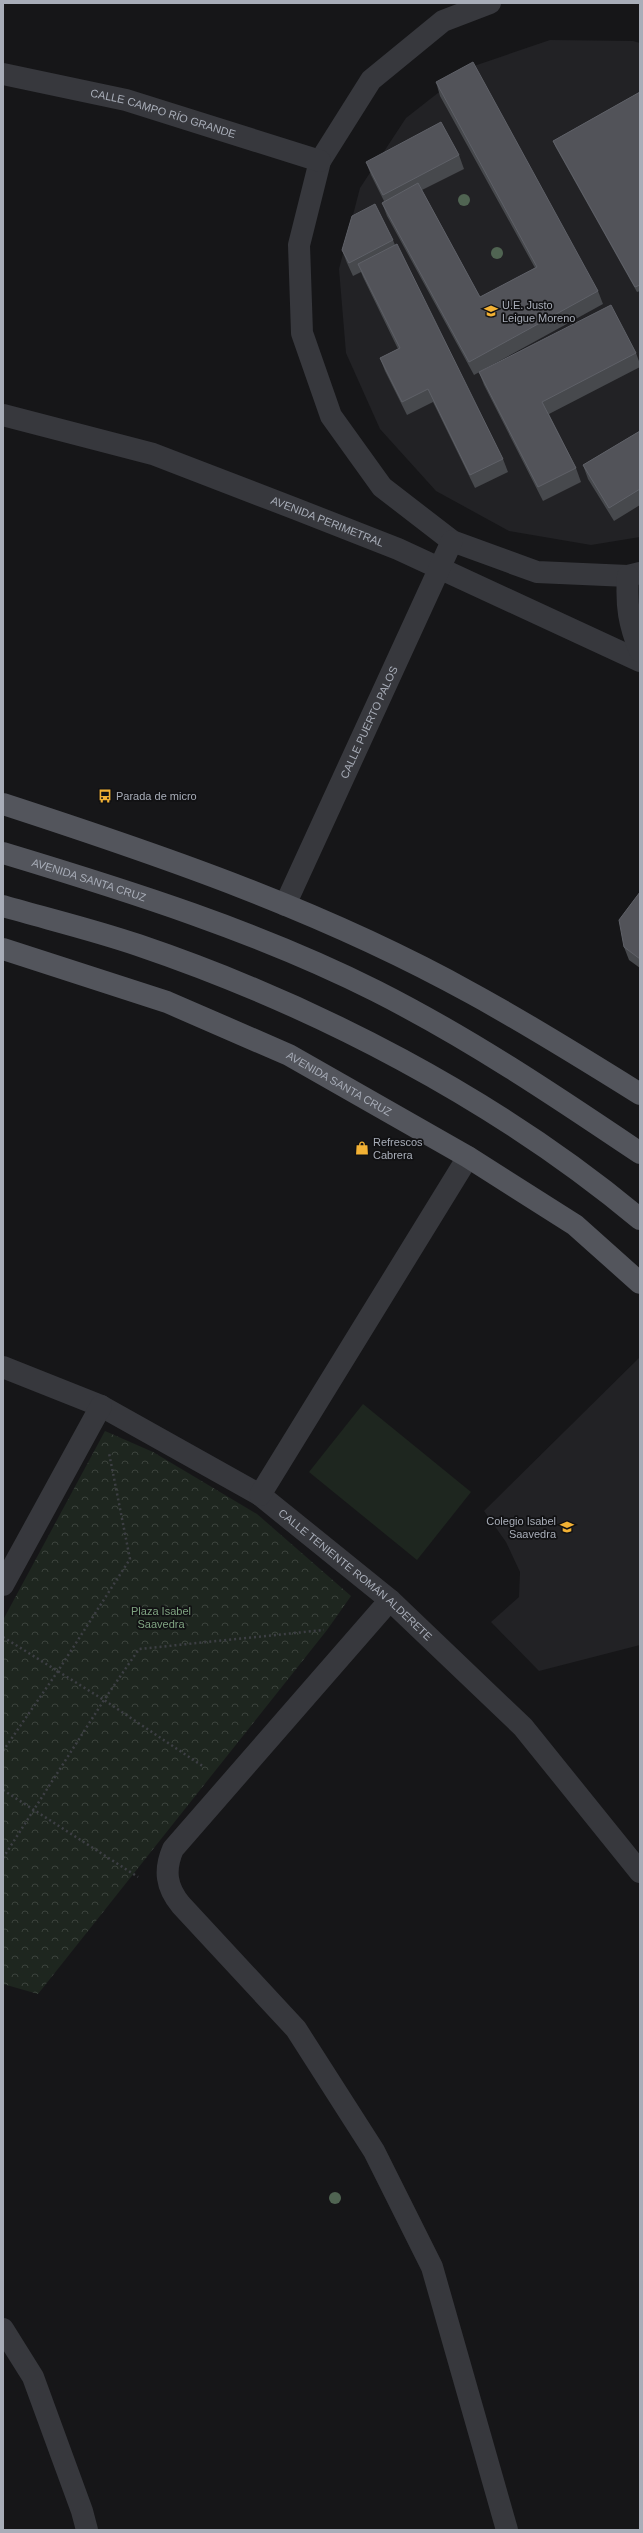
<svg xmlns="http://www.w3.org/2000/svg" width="643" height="2533" font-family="Arial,sans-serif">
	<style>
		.built { fill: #222225 }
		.grass { fill: #1e261f }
		.park { fill: url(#park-crowns) }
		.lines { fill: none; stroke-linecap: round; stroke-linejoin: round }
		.path { stroke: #3d3f44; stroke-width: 2.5; stroke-dasharray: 2 3; stroke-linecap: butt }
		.minor { stroke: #37383d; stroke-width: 22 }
		.major { stroke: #53555c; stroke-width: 22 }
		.tree { fill: #506452 }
		.wall { fill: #47494d }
		.building { fill: #525359; stroke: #5f6168 }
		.labels { text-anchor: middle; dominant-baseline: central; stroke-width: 3.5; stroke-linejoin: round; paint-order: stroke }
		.street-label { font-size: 11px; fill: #a8adb8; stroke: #111113 }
		.poi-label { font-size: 11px; fill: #a8adb8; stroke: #111113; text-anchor: start }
		.park-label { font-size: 11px; fill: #7fa381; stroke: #111113 }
	</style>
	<defs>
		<pattern id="park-crowns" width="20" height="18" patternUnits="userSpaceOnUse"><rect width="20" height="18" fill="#1e261f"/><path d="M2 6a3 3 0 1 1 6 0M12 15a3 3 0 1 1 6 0" fill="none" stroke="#3c433d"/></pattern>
	</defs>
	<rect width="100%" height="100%" fill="#161618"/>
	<g class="built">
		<path d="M 550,40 L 633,41 L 640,43 L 640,537 L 591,545 L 509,531 L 436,491 L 380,429 L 346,353 L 339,269 L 360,188 L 406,118 L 471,67 Z"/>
		<path d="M 640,1357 L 640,1645 L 539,1671 L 491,1622 L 519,1597 L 520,1572 L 506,1542 L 484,1511 Z"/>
	</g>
	<path class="grass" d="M 363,1404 L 471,1492 L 417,1560 L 309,1472 Z"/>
	<path class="park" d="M 105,1431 L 153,1452 L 257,1514 L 351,1596 L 327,1630 L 38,1994 L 3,1984 L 3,1620 Z"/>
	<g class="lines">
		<g class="path">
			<path d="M 3,1637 L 104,1700 L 204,1767"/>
			<path d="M 3,1751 L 58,1671 L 130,1559 L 109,1453"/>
			<path d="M 3,1790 L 138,1877"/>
			<path d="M 3,1858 L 104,1700 L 139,1649 L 324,1630"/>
		</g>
		<g class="minor">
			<path d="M 490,3 L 443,21 L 371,80 L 320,161 L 299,245 L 302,333 L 331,416 L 382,487 L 452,541 L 537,572 L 628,576 L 640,573"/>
			<path id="s1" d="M 3,74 L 126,100 L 320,161"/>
			<path id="s2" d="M 3,415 L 153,454 L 296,509 L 398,549 L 640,661"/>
			<path d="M 628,576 C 626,606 629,624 640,651"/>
			<path id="s3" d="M 285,905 L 452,541"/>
			<path id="s4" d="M 3,1367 L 101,1406 L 260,1495 L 390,1600 L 523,1727 L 640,1872"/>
			<path d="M 260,1495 L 468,1157"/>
			<path d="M 3,1585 L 101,1406"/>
			<path d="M 390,1600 L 173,1849 C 164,1870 166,1887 181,1905 L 296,2029 L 374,2151 L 432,2267 L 507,2530"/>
			<path d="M 3,2329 L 33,2377 L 82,2511 L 87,2530"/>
		</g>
		<g class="major">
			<path d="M 3,804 C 163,856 323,911 471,993 C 528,1024 584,1059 640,1094"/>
			<path id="s5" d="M 3,853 C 129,891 259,932 376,991 C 469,1038 554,1095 640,1153"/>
			<path d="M 3,906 C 48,919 94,930 138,945 C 315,1005 496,1099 640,1219"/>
			<path id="s6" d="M 3,949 L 167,1002 L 289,1055 L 468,1157 L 575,1225 L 640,1283"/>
		</g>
	</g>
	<g class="tree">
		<circle cx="464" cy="200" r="6"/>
		<circle cx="497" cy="253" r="6"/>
		<circle cx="335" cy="2198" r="6"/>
	</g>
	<g class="wall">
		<path d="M 436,82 L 598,291 L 603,304 L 474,375 L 387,216 L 382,203 L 384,201 L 371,175 L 366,162 L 459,155 L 464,169 L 422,190 L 480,297 L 535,268 L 440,96 Z"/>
		<path d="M 640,92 L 640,291 L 637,292 L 555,146 L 553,141 Z"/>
		<path d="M 393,240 L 395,245 L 503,459 L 508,472 L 475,488 L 433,402 L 407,415 L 385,371 L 380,358 L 398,349 L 363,277 L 361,272 L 353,276 L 347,263 L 342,250 Z"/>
		<path d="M 636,353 L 640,364 L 640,367 L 549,414 L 576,468 L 581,482 L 543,501 L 484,385 L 479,372 Z"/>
		<path d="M 640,431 L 640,505 L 614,521 L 588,479 L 583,465 Z"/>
		<path d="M 640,892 L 640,968 L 629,960 L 624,947 Z"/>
	</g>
	<g class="building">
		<path d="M 473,62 L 598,291 L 469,362 L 382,203 L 418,183 L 480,297 L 537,267 L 436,82 Z"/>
		<path d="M 640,92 L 640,285 L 635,287 L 553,141 Z"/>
		<path d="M 441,122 L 459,155 L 383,195 L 366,162 Z"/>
		<path d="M 375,204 L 393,240 L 349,263 L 342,250 L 352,216 Z"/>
		<path d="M 397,244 L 503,459 L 470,475 L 428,389 L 402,402 L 380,358 L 400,348 L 358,264 Z"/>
		<path d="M 611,305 L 636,353 L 542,402 L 576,468 L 538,487 L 479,372 Z"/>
		<path d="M 640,431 L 640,489 L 609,508 L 583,465 Z"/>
		<path d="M 640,892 L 640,959 L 624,947 L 619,920 Z"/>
	</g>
	<defs>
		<g id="school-bare" transform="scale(1.08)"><path d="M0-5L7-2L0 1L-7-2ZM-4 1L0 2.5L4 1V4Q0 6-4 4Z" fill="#f2b134" stroke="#111113" stroke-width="2.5" paint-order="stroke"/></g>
		<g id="bus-bare" transform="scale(1.08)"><path d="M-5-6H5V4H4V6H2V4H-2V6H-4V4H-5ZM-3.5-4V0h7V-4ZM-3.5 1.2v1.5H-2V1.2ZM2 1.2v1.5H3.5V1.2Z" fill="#f2b134" stroke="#111113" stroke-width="2.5" paint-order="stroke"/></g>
		<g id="shop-bare" transform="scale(1.08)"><path d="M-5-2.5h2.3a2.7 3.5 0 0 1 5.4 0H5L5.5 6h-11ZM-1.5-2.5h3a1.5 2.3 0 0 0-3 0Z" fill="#f2b134" stroke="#111113" stroke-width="2.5" paint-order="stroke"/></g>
	</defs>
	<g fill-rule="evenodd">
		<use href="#school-bare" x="491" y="311"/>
		<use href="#bus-bare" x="105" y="796"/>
		<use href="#shop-bare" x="362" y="1148"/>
		<use href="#school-bare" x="567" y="1527"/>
	</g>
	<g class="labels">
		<g class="street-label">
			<text stroke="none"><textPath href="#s1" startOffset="165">CALLE CAMPO RÍO GRANDE</textPath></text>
			<text stroke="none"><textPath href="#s2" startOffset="342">AVENIDA PERIMETRAL</textPath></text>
			<text stroke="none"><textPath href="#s3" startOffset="201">CALLE PUERTO PALOS</textPath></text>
			<text stroke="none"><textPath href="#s5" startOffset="90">AVENIDA SANTA CRUZ</textPath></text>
			<text stroke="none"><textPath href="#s6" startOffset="363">AVENIDA SANTA CRUZ</textPath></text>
			<text stroke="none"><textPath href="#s4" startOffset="412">CALLE TENIENTE ROMÁN ALDERETE</textPath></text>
		</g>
		<g class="poi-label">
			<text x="502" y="305">U.E. Justo<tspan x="502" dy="13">Leigue Moreno</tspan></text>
			<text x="116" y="796">Parada de micro</text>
			<text x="373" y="1142">Refrescos<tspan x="373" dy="13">Cabrera</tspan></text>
			<text x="556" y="1521" text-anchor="end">Colegio Isabel<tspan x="556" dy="13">Saavedra</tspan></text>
		</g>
		<g class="park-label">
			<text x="161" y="1611">Plaza Isabel<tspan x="161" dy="13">Saavedra</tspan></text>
		</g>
	</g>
	<rect width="643" height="2533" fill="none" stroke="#a8adb8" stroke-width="8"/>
</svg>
